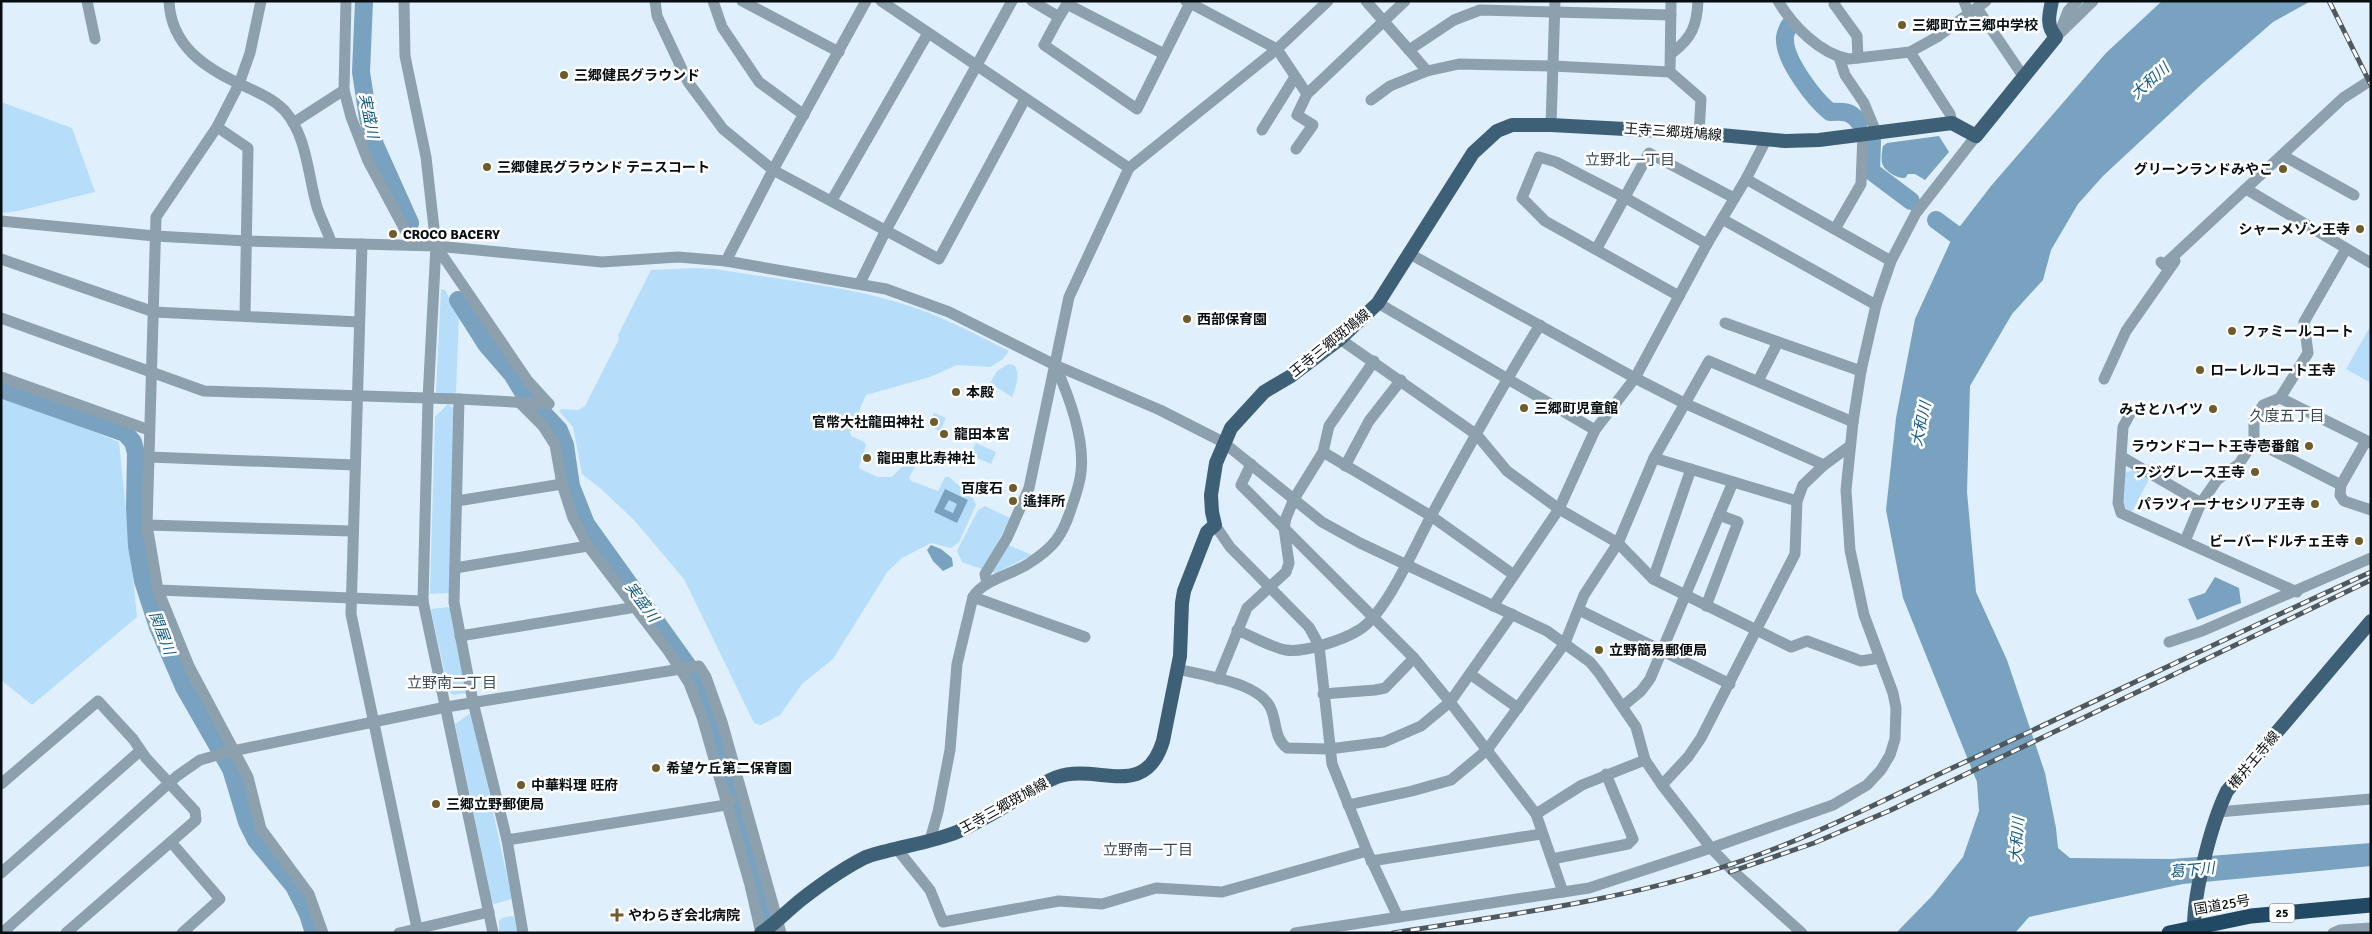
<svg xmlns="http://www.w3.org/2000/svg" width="2372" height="934" font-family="Signika,'Noto Sans JP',sans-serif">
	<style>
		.green { fill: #b6defb }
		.water { fill: #78a2c0; fill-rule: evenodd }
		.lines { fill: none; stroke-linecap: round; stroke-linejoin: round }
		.river { stroke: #78a2c0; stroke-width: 18 }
		.minor { stroke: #8da0ad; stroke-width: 11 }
		.major { stroke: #3e6077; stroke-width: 14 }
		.highway { stroke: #214963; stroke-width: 15 }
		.rail-casing { stroke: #4e585e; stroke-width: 5 }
		.rail { stroke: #fff; stroke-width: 3; stroke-dasharray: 9; stroke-linecap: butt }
		.minor-bridge { stroke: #8da0ad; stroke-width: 11 }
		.poi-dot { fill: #6e5c2a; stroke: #fff; stroke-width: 2 }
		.labels { text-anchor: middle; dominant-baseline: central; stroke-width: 5; stroke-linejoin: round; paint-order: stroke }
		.shield { fill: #fff; stroke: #515659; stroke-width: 1 }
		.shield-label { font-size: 12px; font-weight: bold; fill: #070e12 }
		.poi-label { font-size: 14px; font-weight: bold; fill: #070e12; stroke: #fff; text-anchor: start }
		.street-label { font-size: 14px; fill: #070e12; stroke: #fff }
		.water-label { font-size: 15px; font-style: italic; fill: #145b83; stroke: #fff }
		.neighbourhood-label { font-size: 15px; fill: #3a4b57; stroke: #fff }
	</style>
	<rect width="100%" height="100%" fill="#dfeffb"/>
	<g class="green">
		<path d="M 1,102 L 72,128 L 95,192 L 18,211 L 1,213 Z"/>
		<path d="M 694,268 L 715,269 C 775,279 842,285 900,303 C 938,314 973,333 1009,351 L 1003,359 L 990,367 L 957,365 L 930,377 L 866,395 L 850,432 L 851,436 L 864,442 L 866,445 L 859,467 L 860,469 L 878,477 L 892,477 L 913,456 L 916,456 L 919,459 L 909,478 L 911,481 L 938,491 L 945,477 L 949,477 L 973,498 L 976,505 L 959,542 L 951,548 L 931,543 L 902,558 L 888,571 L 833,659 L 802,684 L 780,715 L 761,725 L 754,723 L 684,579 L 634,520 L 601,489 L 582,474 L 573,427 L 559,411 L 561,409 L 578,410 L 585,406 L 619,339 L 618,335 L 651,270 Z"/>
		<path d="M 441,289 L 445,290 L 459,315 L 456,392 L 453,395 L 436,392 Z"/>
		<path d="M 2371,325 L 2371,383 L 2346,369 Z"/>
		<path d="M 1008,364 L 1014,365 C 1021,374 1016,387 1012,397 L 990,383 L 997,371 Z"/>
		<path d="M 1,394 L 119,442 L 137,617 L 32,705 L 1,680 Z"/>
		<path d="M 448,404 L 456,410 L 449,593 L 430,594 L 435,417 Z"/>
		<path d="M 934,413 L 946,418 L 940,431 L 928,426 Z"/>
		<path d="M 976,443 L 996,452 L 991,464 L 970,455 Z"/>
		<path d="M 2133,470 L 2149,479 L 2132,512 L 2127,510 L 2124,504 L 2125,473 Z"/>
		<path d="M 985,506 L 1010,518 L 984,570 L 962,562 L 957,551 L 978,510 Z"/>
		<path d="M 1008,545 L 1032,555 L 996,573 L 990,571 Z"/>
		<path d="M 447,607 L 450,608 L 466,693 L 454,695 L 449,692 L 431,611 L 432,609 Z"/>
		<path d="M 469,714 L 472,714 L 512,899 L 494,904 L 492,901 L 455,724 Z"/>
		<path d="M 512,916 L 514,917 L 518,933 L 499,933 L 499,921 L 502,918 Z"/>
	</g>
	<g class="water">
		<path d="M 2162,1 L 2311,1 L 2273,22 L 2204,82 L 2103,176 L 2078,204 L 2051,250 L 2043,280 L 2012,314 L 1970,386 L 1967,492 L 1976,592 L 2007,660 L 2045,773 L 2056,828 L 2058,848 L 2070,858 L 2172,859 L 2371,843 L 2371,866 L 2183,884 L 2029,917 L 2015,933 L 1896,933 L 1932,896 L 1963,857 L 1979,811 L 1977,782 L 1903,598 L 1886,510 L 1896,418 L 1915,319 L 1954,234 L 1991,186 L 2106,53 Z"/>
		<path d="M 1939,136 L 1949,152 L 1925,180 L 1915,174 L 1908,174 L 1905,178 C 1898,179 1884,171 1882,163 C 1881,158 1882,151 1883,146 L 1887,143 Z"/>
		<path d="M 945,489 L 968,500 L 957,523 L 934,512 ZM 949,500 L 957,504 L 953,513 L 944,509 Z"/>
		<path d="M 931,545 L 941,549 L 952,558 L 953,566 L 943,571 L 933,561 L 927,550 Z"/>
		<path d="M 2215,577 L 2239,588 L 2241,603 L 2197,620 L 2188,599 L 2205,593 Z"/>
	</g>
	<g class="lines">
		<g class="river">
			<path d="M 364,1 L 361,72 L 368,118 L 375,145 L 410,223"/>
			<path d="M 1789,26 C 1787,30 1784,36 1785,40 C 1785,61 1814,99 1830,112 C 1843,111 1851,111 1859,122"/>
			<path d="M 1872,141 L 1871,171 L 1911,201"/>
			<path d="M 1936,220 L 1974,248"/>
			<path d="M 458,300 L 486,344 L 512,374 L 523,392 L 559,430 L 565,445 L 571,486 L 586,524 L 695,676 L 719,746 L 772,933"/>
			<path d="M 1,389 L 125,433 L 133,442 L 136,453 L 135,507 L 137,546 L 143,581 L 158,627 L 184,687 L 231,769 L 247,822 L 256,840 L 294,886 L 308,914 L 314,933"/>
		</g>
		<g class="minor">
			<path d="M 87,1 L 95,39"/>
			<path d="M 169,1 C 171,46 205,68 242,85 C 257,92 272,98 284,110 C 307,135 308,176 317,207 C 321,219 327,230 331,242"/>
			<path d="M 261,1 L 250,53 L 239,84 L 217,127 L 156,217 L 147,525 L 158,590 L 189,666 L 248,777 L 261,829 L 309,894 L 323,933"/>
			<path d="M 346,1 L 344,90 L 351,117 L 368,161 L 413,245"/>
			<path d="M 404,1 L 405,56 L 426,157 L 436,246 L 428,399 L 423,601 L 493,933"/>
			<path d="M 655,1 L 657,16 L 688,82 L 723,129 L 773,170 L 939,259 L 1025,99"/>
			<path d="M 713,1 L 722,27 L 759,82 L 804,115"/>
			<path d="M 742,1 L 839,52"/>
			<path d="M 881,1 L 1129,168"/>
			<path d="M 1032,1 L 1059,17 L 1044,45 L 1137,109 L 1191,1"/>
			<path d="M 1186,1 L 1277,49 L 1307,94 L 1405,1"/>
			<path d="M 1366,1 L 1409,50 L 1454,20 L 1480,10 L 1671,15"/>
			<path d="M 1671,1 L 1670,72 L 1701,99 L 1699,133"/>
			<path d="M 1778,1 C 1793,26 1820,54 1849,59 L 1910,52 L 1937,37 L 1986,1"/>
			<path d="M 1835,1 L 1834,4 L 1857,36 L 1858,58"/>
			<path d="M 1964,1 L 1969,14"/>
			<path d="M 1977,8 L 2023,76"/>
			<path d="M 1059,17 L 1067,4 L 1164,54"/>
			<path d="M 2061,29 L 2068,11 L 2077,1"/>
			<path d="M 2056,37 L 2093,1"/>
			<path d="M 1409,50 L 1427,71"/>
			<path d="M 1910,52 L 1950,114 L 1952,123"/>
			<path d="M 1672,53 C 1692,38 1697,25 1698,1"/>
			<path d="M 1839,57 L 1845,75 L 1864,103 L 1876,132"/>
			<path d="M 1371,100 L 1390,86 L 1427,71 L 1459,64 L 1553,66 L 1670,72"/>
			<path d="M 293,123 L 344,90"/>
			<path d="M 1551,125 L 1555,1"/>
			<path d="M 217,127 L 248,148 L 245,316"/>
			<path d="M 1262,130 L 1295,77"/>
			<path d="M 1296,149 L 1313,125 L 1297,115 L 1307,94"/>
			<path d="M 2282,155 L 2354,195"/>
			<path d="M 1746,179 L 1891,261"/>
			<path d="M 2246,189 L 2371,263"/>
			<path d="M 832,200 L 928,33"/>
			<path d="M 1722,219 L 1876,305"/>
			<path d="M 1,221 L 155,236 L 247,241 L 436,246 L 602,262 L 678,257 L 726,261 L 886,289 L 949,312 L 1055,365 L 1160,410 L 1223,442 L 1322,522 L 1360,543 L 1547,631 L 1590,662 L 1599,673 L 1636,727 L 1645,760 L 1662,785 L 1711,848 L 1733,871 L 1802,933"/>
			<path d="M 1835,229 L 1861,184 L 1863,134"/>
			<path d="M 362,244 L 351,614 L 418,933"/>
			<path d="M 436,246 L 528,381 L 549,404"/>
			<path d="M 1597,248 L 1649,153 L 1734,198"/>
			<path d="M 1410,254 L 1635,378 L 1684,403 L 1824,465"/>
			<path d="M 1,259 L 154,312 L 359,322"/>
			<path d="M 726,261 L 773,170 L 866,1"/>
			<path d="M 2161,262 L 2164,265 L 2343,98 L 2371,80"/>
			<path d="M 860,283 L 886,230 L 1012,1"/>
			<path d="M 1679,296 L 1545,221 L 1522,198 L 1539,157 L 1556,162 L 1624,197 L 1707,244"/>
			<path d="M 1378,303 L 1595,430"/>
			<path d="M 1,318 L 204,391 L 459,399 L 549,404"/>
			<path d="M 1725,323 L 1778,342"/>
			<path d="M 1340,339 L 1477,435 L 1507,471 L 1559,509 L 1618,543 L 1653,579 L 1791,647 L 1807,641 L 1861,661 L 1880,658"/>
			<path d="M 1,377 L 149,430"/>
			<path d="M 2104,379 L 2126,331 L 2175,261"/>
			<path d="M 1758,381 L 1778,342 L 1861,371"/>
			<path d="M 2280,398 L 2371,443"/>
			<path d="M 459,399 L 454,602 L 473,702 L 507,840 L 523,933"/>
			<path d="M 520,403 L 543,426 L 555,445 L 562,484 L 573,518 L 588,546 L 669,652 L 689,683 L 702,717 L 750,885 L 761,933"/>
			<path d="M 2131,412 L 2123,427 L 2118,503 L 2121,513 L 2297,592"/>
			<path d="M 2254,441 L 2341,485"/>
			<path d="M 2366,441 L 2341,485 L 2340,495 L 2344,501 L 2371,510"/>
			<path d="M 1323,452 L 1431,516 L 1514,575"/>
			<path d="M 149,457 L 355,465"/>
			<path d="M 2122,457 L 2201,503"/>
			<path d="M 1654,458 L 1797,501"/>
			<path d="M 1251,464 L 1241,485 L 1414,658 L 1450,702 L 1536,814 L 1563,892"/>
			<path d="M 1345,466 L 1369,421 L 1401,380"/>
			<path d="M 457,501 L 562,484"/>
			<path d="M 147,525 L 352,531"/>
			<path d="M 1215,525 L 1230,547 L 1309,627 L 1319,645 L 1332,764 L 1367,851 L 1398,917"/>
			<path d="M 2185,541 L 2201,503 L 2217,480 L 2239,464 L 2254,441 L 2254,420 L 2263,405 L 2280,398 L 2308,353 L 2304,322 L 2346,249"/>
			<path d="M 455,568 L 588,546"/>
			<path d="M 1653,579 L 1691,469"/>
			<path d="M 987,584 L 985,574 L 1007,538 L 1029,488 L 1069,297 L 1129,168 L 1277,49 L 1328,1"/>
			<path d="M 158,590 L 423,601"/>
			<path d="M 973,597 L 1085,637"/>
			<path d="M 1493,606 L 1559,509 L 1595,430 L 1635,378 L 1707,244 L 1746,179 L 1766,140"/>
			<path d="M 1706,606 L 1738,522 L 1719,515"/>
			<path d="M 1579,610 L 1730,684"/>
			<path d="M 1237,630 C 1252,636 1270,647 1286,650 C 1304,653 1343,640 1359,630 C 1386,614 1415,546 1431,516 C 1466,452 1501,387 1540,325"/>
			<path d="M 460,636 L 636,607"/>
			<path d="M 2169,642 L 2202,631 L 2371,558"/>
			<path d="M 1178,669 C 1204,676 1260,682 1271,709 C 1277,723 1274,738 1287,748 L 1329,749 L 1384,742 L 1421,726 L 1450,702 L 1512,614"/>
			<path d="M 1470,674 L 1518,708"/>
			<path d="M 1218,679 L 1247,608 L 1286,572 L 1289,563 L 1284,528 L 1286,518 L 1294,499 L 1323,452 L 1329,426 L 1374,361"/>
			<path d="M 1323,694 L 1375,690 L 1385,688 L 1414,658"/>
			<path d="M 1623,706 L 1641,691 L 1650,679 L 1733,482"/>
			<path d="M 1,784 L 98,701 L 133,739 L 146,758"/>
			<path d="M 1662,785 L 1688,757 L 1701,738 L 1795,554 L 1797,501 L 1803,485 L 1824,465 L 1850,446"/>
			<path d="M 1348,805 L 1412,791 L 1451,780 L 1487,750 L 1565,643 L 1584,595 L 1618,543 L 1654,458 L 1709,361 L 1853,422"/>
			<path d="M 2218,812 L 2371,799"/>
			<path d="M 1536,814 L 1582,785 L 1645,760"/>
			<path d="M 507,840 L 726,805 L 731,800"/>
			<path d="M 930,840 L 938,812 L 950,750 L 957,664 L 973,597 C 983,580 1011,575 1028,564 C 1053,548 1062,537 1071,509 C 1075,497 1080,484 1081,472 C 1085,438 1069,396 1055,365"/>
			<path d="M 171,842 L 220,899 L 182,933"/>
			<path d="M 897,849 L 930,890 L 943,922 L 1059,901 L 1102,904 L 1156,888 L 1222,892 L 1367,851"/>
			<path d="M 1552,859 L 1628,844 L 1633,839 L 1606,774"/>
			<path d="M 1371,861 L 1541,834"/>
			<path d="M 1,873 L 140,751"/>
			<path d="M 2,933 L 177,776 L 200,760 L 228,752 L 446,707 L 699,666 L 706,677 L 722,722 L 781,933"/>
			<path d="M 66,933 L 196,820 L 195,811"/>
			<path d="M 399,933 L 489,912"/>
			<path d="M 1295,933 L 1589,888 L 1711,848 L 1833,805 L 1867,785 L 1881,770 L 1890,755 L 1895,739 L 1896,708 L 1893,693 L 1864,615 L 1850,550 L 1846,490 L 1853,422 L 1861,371 L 1876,305 L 1891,261 L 1916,213 L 1976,136"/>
			<path d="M 2333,933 L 2340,930 L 2371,928"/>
		</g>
		<g class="major">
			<path d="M 2194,927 C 2194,891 2211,824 2227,791 L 2371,621"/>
			<path d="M 761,933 C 775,924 788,910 802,899 C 820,885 841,870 862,859 C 869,855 879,853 887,851 C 910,845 935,841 957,832 C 977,823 995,812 1014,801 C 1028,793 1041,783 1057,777 C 1098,763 1145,801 1163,741 L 1180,656 L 1182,603 L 1184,591 L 1207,532 L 1215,525 L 1212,512 L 1211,495 L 1216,463 L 1231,428 L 1264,392 L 1291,376 L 1340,339 L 1378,303 L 1473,153 L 1497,131 L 1512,125 L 1551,125 L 1699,133 L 1785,141 L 1819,140 L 1952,123 L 1976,136 L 2056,37 C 2046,26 2049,15 2052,1"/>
		</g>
		<path class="highway" d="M 2169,933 L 2251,916 L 2371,905"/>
		<g class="rail-casing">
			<g id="rail">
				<path d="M 2329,1 L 2371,85"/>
				<path d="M 1730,872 L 1814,843 L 1891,810 L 2371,580"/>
				<path d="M 1393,933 C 1505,915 1621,901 1729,865 C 1810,839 1887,798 1965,762 C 2100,699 2235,634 2371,572"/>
			</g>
		</g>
		<use href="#rail" class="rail"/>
		<path class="minor-bridge" d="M 146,758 L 195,811"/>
	</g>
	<g class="poi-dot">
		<circle cx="1902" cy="25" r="5"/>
		<circle cx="564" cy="75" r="5"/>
		<circle cx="487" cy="167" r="5"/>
		<circle cx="2283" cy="169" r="5"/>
		<circle cx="2360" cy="229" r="5"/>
		<circle cx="393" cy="234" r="5"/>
		<circle cx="1187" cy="319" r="5"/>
		<circle cx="2232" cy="331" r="5"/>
		<circle cx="2200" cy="370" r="5"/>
		<circle cx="956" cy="392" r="5"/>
		<circle cx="1524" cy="408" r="5"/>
		<circle cx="2213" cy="409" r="5"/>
		<circle cx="934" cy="422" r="5"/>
		<circle cx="944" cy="434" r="5"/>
		<circle cx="2309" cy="446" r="5"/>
		<circle cx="867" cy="458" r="5"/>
		<circle cx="2255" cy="472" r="5"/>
		<circle cx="1013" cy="488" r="5"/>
		<circle cx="1013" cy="501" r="5"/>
		<circle cx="2315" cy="504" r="5"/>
		<circle cx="2359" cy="541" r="5"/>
		<circle cx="1599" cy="650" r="5"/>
		<circle cx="656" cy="768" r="5"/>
		<circle cx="521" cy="785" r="5"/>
		<circle cx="436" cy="804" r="5"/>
		<path d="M614.5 907.5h5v5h5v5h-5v5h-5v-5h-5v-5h5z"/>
	</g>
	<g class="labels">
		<rect class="shield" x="2269.5" y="903.5" width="25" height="19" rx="4"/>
		<g class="shield-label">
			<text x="2282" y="913">25</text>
		</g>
		<g class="poi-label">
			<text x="1912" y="25">三郷町立三郷中学校</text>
			<text x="574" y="75">三郷健民グラウンド</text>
			<text x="497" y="167">三郷健民グラウンド テニスコート</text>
			<text x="2273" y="169" text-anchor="end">グリーンランドみやこ</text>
			<text x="2350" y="229" text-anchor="end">シャーメゾン王寺</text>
			<text x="403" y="234">CROCO BACERY</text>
			<text x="1197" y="319">西部保育園</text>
			<text x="2242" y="331">ファミールコート</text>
			<text x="2210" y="370">ローレルコート王寺</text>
			<text x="966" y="392">本殿</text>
			<text x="1534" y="408">三郷町児童館</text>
			<text x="2203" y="409" text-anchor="end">みさとハイツ</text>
			<text x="924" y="422" text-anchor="end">官幣大社龍田神社</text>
			<text x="954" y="434">龍田本宮</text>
			<text x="2299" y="446" text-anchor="end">ラウンドコート王寺壱番館</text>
			<text x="877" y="458">龍田恵比寿神社</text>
			<text x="2245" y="472" text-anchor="end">フジグレース王寺</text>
			<text x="1003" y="488" text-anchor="end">百度石</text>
			<text x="1023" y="501">遙拝所</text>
			<text x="2305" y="504" text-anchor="end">パラツィーナセシリア王寺</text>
			<text x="2349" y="541" text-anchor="end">ビーバードルチェ王寺</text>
			<text x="1609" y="650">立野簡易郵便局</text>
			<text x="666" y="768">希望ケ丘第二保育園</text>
			<text x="531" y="785">中華料理 旺府</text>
			<text x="446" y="804">三郷立野郵便局</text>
			<text x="628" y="915">やわらぎ会北病院</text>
		</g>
		<g class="street-label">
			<text transform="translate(1673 132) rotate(4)">王寺三郷斑鳩線</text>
			<text transform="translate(1330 343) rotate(-39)">王寺三郷斑鳩線</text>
			<text transform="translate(2254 760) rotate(-50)">椿井王寺線</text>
			<text transform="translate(1004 806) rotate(-29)">王寺三郷斑鳩線</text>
			<text transform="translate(2222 905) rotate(-10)">国道25号</text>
		</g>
		<g class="water-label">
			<text transform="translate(2150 81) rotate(-42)">大和川</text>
			<text transform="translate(369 116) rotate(79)">実盛川</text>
			<text transform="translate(1921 424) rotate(-78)">大和川</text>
			<text transform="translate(642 602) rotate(54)">実盛川</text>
			<text transform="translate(162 633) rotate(69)">関屋川</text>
			<text transform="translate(2017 840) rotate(-86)">大和川</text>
			<text transform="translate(2192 870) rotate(-5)">葛下川</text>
		</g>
		<g class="neighbourhood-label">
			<text x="1630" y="160">立野北一丁目</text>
			<text x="2287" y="416">久度五丁目</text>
			<text x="452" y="683">立野南二丁目</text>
			<text x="1148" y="850">立野南一丁目</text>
		</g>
	</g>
	<rect width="2372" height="934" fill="none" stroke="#070e12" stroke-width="5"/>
</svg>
